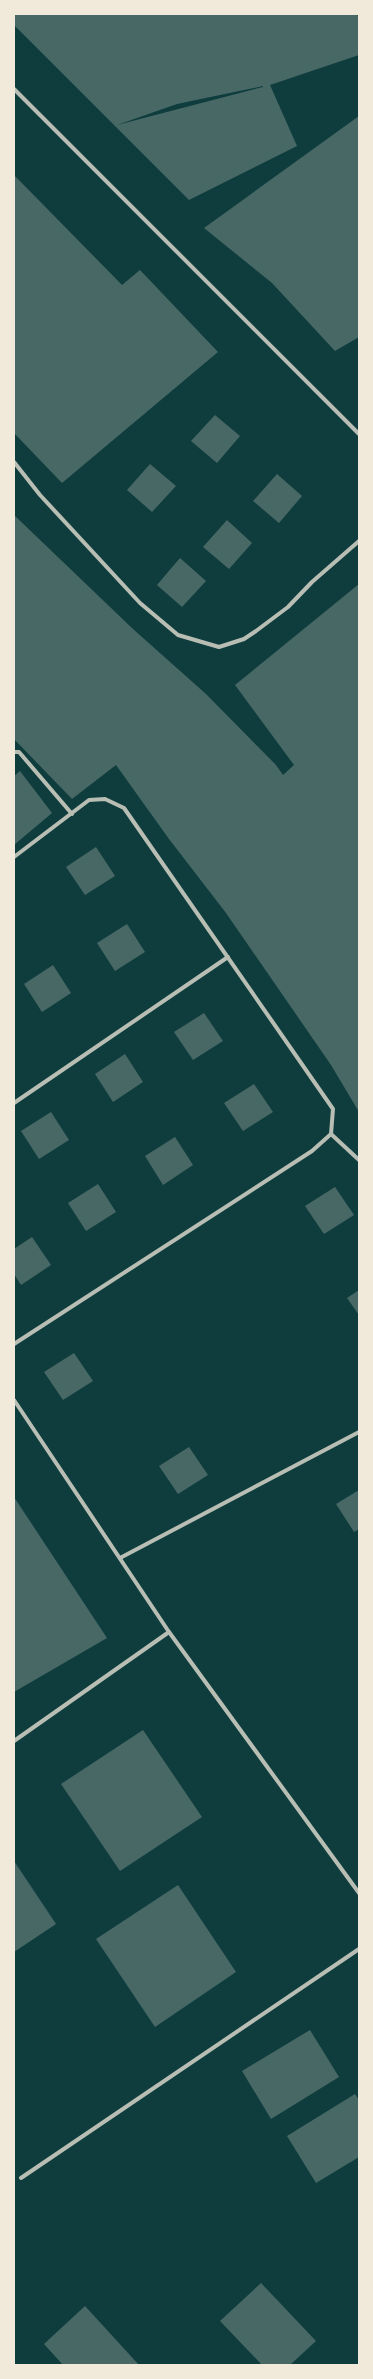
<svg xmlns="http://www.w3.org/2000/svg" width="373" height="2379" font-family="Ubuntu,sans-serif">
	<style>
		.building { fill: #486865; fill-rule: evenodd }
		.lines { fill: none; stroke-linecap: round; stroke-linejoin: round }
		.minor { stroke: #b8beb3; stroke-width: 4 }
	</style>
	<rect width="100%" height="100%" fill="#0f3d3e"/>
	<g class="building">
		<path d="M 14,14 L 357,14 L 359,20 L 359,55 L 270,85 L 297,146 L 189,200 L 14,25 ZM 263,86 L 263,87 L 117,125 L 177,104 Z"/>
		<path d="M 359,116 L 359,337 L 335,351 L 272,283 L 204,228 Z"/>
		<path d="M 14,175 L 122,285 L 140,270 L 218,352 L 62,483 L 14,433 Z"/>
		<path d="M 215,415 L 240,436 L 217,463 L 191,441 Z"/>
		<path d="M 150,464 L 176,486 L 152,512 L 127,490 Z"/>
		<path d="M 277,474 L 302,496 L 279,523 L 253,501 Z"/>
		<path d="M 14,515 L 133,629 L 206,694 L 276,765 L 283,775 L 294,765 L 235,685 L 359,584 L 359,1112 L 331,1065 L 226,913 L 169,839 L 116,765 L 72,799 L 14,739 Z"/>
		<path d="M 227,520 L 252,543 L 229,569 L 203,547 Z"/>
		<path d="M 180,558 L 206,581 L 182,607 L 157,585 Z"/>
		<path d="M 20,771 L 52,813 L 14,845 L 14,776 Z"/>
		<path d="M 96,847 L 115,876 L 85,895 L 66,867 Z"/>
		<path d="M 127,924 L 145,952 L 115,971 L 97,943 Z"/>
		<path d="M 53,965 L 71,993 L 42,1012 L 24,984 Z"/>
		<path d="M 204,1013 L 223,1041 L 193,1060 L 174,1032 Z"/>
		<path d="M 125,1054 L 143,1082 L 113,1102 L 95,1074 Z"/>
		<path d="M 254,1084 L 273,1112 L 243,1131 L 224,1103 Z"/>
		<path d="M 51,1112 L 69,1140 L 39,1159 L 21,1131 Z"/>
		<path d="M 175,1137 L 193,1165 L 163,1185 L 145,1156 Z"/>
		<path d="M 98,1184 L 116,1212 L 86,1231 L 68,1203 Z"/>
		<path d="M 335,1187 L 354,1215 L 324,1234 L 305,1206 Z"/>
		<path d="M 32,1237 L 51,1265 L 21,1285 L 14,1274 L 14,1249 Z"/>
		<path d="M 359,1290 L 359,1315 L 347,1298 Z"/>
		<path d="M 74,1353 L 93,1381 L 63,1400 L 44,1372 Z"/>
		<path d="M 189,1447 L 208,1475 L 178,1494 L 159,1466 Z"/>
		<path d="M 359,1490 L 359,1529 L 354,1532 L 336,1504 Z"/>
		<path d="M 14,1497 L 107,1638 L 14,1692 Z"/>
		<path d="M 143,1730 L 202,1817 L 120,1871 L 61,1784 Z"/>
		<path d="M 14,1861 L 56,1924 L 14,1952 Z"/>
		<path d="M 178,1885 L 236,1972 L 155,2027 L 96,1939 Z"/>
		<path d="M 310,2030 L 339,2077 L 271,2119 L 242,2071 Z"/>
		<path d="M 355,2094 L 359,2100 L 359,2157 L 316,2183 L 287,2136 Z"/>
		<path d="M 261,2283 L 316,2341 L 290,2365 L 262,2365 L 220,2321 Z"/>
		<path d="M 85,2306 L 139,2365 L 63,2365 L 44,2344 Z"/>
	</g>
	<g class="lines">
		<g class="minor">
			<path d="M 14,89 L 359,434"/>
			<path d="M 14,462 L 40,495 L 140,603 L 178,635 L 219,647 L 244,639 L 256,631 L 288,607 L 312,582 L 359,541"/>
			<path d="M 14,752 L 19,752 L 72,814"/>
			<path d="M 14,857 L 89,800 L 105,799 L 124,808 L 333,1109 L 331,1134 L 312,1151 L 14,1344"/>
			<path d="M 14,1103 L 228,957"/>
			<path d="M 331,1134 L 359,1160"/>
			<path d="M 14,1400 L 169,1632 L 359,1893"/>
			<path d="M 120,1558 L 359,1432"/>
			<path d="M 14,1741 L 169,1632"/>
			<path d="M 21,2178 L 359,1949"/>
		</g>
	</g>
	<rect width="373" height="2379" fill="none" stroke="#f1e9da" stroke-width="30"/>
</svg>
